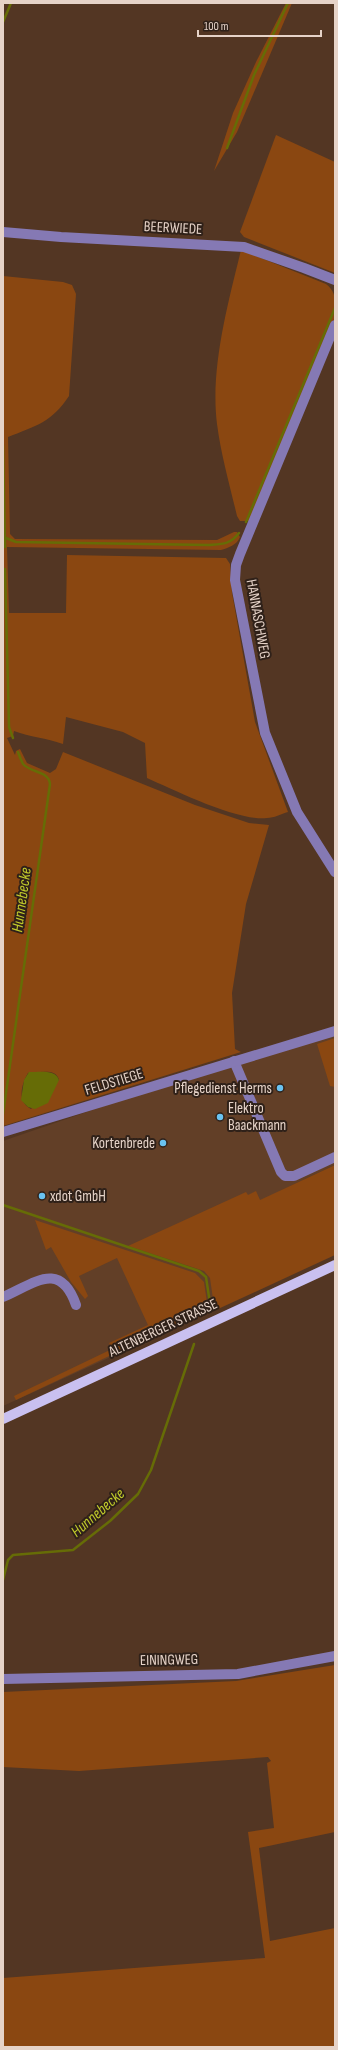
<svg xmlns="http://www.w3.org/2000/svg" width="338" height="2050" font-family="'Sofia Sans Condensed',sans-serif">
	<style>
		.built { fill: #623f27 }
		.green { fill: #8a4711; fill-rule: evenodd }
		.water { fill: #666c06 }
		.lines { fill: none; stroke-linecap: round; stroke-linejoin: round }
		.stream { stroke: #666c06; stroke-width: 2.5 }
		.minor { stroke: #8579b4; stroke-width: 10 }
		.major { stroke: #c9c0f0; stroke-width: 10 }
		.poi-dot { fill: #6ac3f1; stroke: #2f2119; stroke-width: 1.5 }
		.labels { text-anchor: middle; dominant-baseline: central; stroke-width: 4; stroke-linejoin: round; paint-order: stroke }
		.street-label { font-size: 15px; fill: #e6d3c8; stroke: #2f2119 }
		.poi-label { font-size: 15px; fill: #e6d3c8; stroke: #2f2119; text-anchor: end }
		.water-label { font-size: 16px; font-style: italic; fill: #c1cb2b; stroke: #2f2119 }
	</style>
	<rect width="100%" height="100%" fill="#533623"/>
	<path class="built" d="M 335,1026 L 335,1165 L 280,1191 L 230,1299 L 115,1355 L 3,1406 L 3,1141 Z"/>
	<g class="green">
		<path d="M 286,3 L 292,3 L 237,132 L 214,171 L 233,113 L 256,62 Z"/>
		<path d="M 276,135 L 335,162 L 335,273 L 244,237 L 240,232 Z"/>
		<path d="M 241,250 L 326,284 C 337,292 336,304 335,317 L 250,521 L 240,521 L 237,516 C 230,486 221,455 217,424 C 210,368 228,304 241,250 Z"/>
		<path d="M 3,276 L 63,282 L 72,285 L 76,294 L 69,396 C 52,422 36,426 8,437 L 10,534 L 15,539 L 217,540 L 234,532 L 237,532 L 240,537 C 237,545 228,548 221,550 L 7,547 L 9,613 L 66,613 L 67,555 L 226,558 L 230,564 L 232,593 L 255,722 L 288,812 C 281,814 274,818 267,818 C 239,822 174,790 147,778 L 145,743 L 123,732 L 66,717 L 63,744 C 46,738 30,737 14,731 L 13,736 L 7,738 L 15,755 L 16,751 L 20,749 L 27,763 L 50,773 L 56,769 L 63,752 L 195,805 L 249,823 L 269,825 L 246,904 L 232,993 L 235,1049 L 241,1052 L 3,1126 ZM 32,1072 C 42,1073 56,1068 59,1080 L 31,1109 C 17,1102 21,1085 28,1073 Z"/>
		<path d="M 335,1038 L 335,1087 L 330,1086 L 317,1044 Z"/>
		<path d="M 335,1165 L 335,1255 L 218,1309 L 190,1321 L 177,1324 L 16,1400 L 14,1396 L 112,1349 L 109,1343 L 148,1325 L 117,1258 L 79,1276 L 88,1296 L 85,1299 L 71,1282 L 51,1247 L 46,1250 L 35,1220 L 195,1273 L 204,1282 L 208,1309 L 214,1306 L 210,1278 L 204,1271 L 128,1246 L 246,1192 L 248,1195 L 256,1191 L 260,1200 Z"/>
		<path d="M 335,1665 L 335,1832 L 259,1848 L 270,1941 L 335,1928 L 335,2047 L 3,2047 L 3,1978 L 265,1958 L 248,1832 L 274,1828 L 267,1763 L 271,1761 L 268,1757 L 79,1771 L 3,1767 L 3,1692 L 236,1681 Z"/>
	</g>
	<path class="water" d="M 29,1072 C 39,1072 56,1069 59,1080 L 48,1103 L 35,1109 L 28,1107 L 21,1100 L 24,1080 Z"/>
	<g class="lines">
		<g class="stream">
			<path d="M 3,22 L 11,3"/>
			<path d="M 227,148 L 254,75 L 288,3"/>
			<path d="M 3,445 L 5,547"/>
			<path d="M 246,522 L 335,308"/>
			<path d="M 6,538 L 16,542 L 208,545 C 221,544 230,545 239,533"/>
			<path d="M 5,569 L 9,727 L 13,738"/>
			<path d="M 3,1114 L 50,784 C 49,771 31,773 23,764 C 21,760 19,755 18,752"/>
			<path d="M 3,1205 L 199,1271 L 206,1277 L 211,1310"/>
			<path d="M 3,1580 L 8,1560 L 13,1555 L 73,1550 L 110,1521 L 138,1494 L 151,1470 L 194,1344"/>
		</g>
		<g class="minor">
			<path d="M 3,232 L 61,237 L 244,247 L 304,268 L 335,280"/>
			<path d="M 335,325 L 240,554 L 236,565 L 235,580 L 265,733 L 297,812 L 335,872"/>
			<path d="M 234,1061 L 281,1172 L 285,1176 L 294,1176 L 335,1157"/>
			<path d="M 3,1132 L 335,1031"/>
			<path d="M 3,1297 C 35,1283 60,1260 76,1305"/>
			<path d="M 3,1679 L 238,1674 L 335,1656"/>
		</g>
		<path class="major" d="M 3,1419 L 335,1265"/>
	</g>
	<g class="poi-dot">
		<circle cx="280" cy="1088" r="4"/>
		<circle cx="220" cy="1117" r="4"/>
		<circle cx="163" cy="1143" r="4"/>
		<circle cx="42" cy="1196" r="4"/>
	</g>
	<g class="labels">
		<g class="street-label">
			<text transform="translate(173 228) rotate(3)">BEERWIEDE</text>
			<text transform="translate(258 619) rotate(80)">HANNASCHWEG</text>
			<text transform="translate(114 1082) rotate(-17)">FELDSTIEGE</text>
			<text transform="translate(163 1328) rotate(-25)">ALTENBERGER STRASSE</text>
			<text transform="translate(169 1660) rotate(-1)">EININGWEG</text>
		</g>
		<g class="poi-label">
			<text x="272" y="1088">Pflegedienst Herms</text>
			<text x="228" y="1108" text-anchor="start">Elektro<tspan x="228" dy="17">Baackmann</tspan></text>
			<text x="155" y="1143">Kortenbrede</text>
			<text x="50" y="1196" text-anchor="start">xdot GmbH</text>
		</g>
		<g class="water-label">
			<text transform="translate(22 900) rotate(-82)">Hunnebecke</text>
			<text transform="translate(98 1513) rotate(-41)">Hunnebecke</text>
		</g>
	</g>
	<rect width="338" height="2050" fill="none" stroke="#e6d3c8" stroke-width="8"/>
	<path d="M198 30v6h123v-6" fill="none" stroke="#e6d3c8" stroke-width="2"/>
	<text x="204" y="30" font-size="12" fill="#e6d3c8" stroke="#2f2119" stroke-width="3" paint-order="stroke">100 m</text>
</svg>
